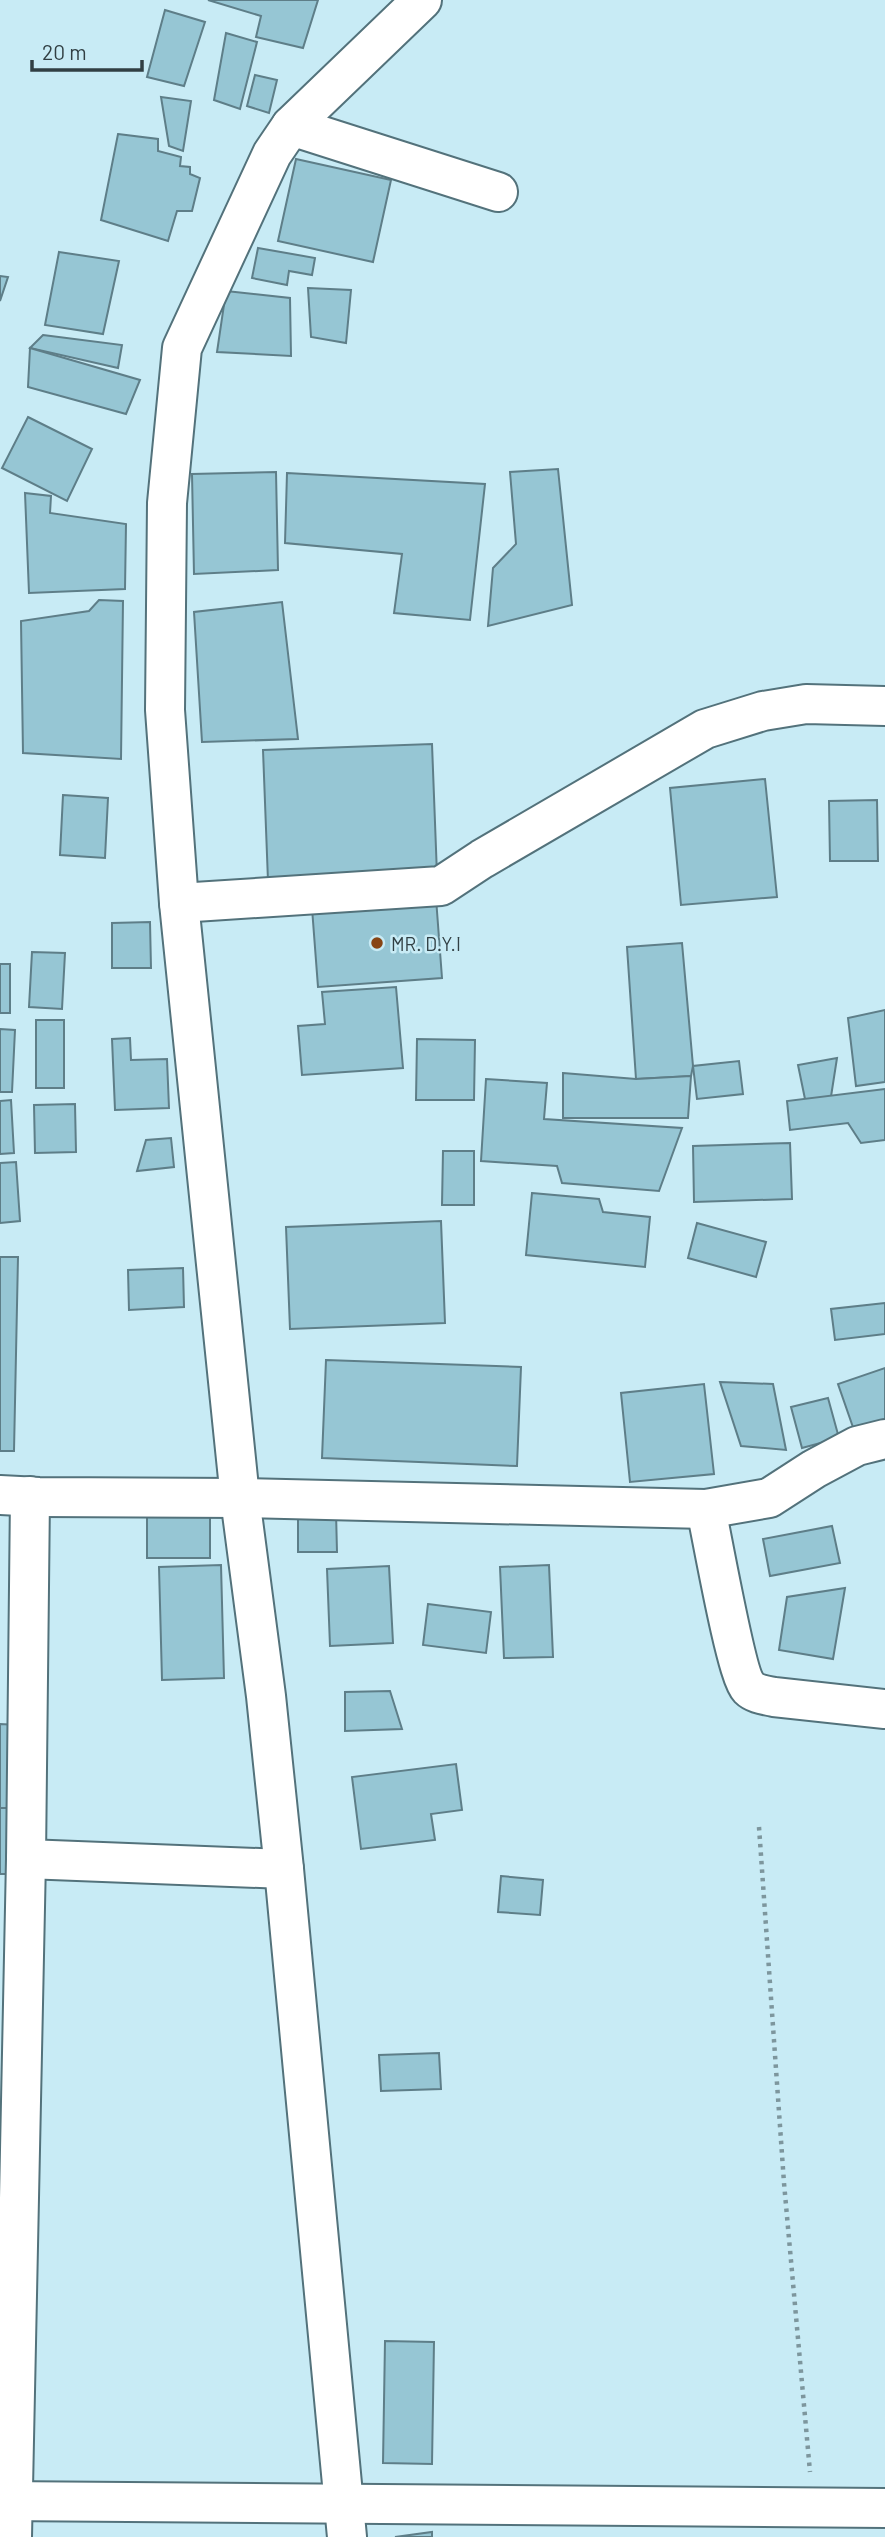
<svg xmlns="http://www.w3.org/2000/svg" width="885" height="2537" font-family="Barlow,sans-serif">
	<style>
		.building { fill: #96c6d4; stroke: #5e7e88; stroke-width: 2 }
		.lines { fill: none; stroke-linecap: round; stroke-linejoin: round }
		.minor-casing { stroke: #53727b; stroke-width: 42 }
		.primary-casing { stroke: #53727b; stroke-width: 42 }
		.path { stroke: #7d969d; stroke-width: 4.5; stroke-dasharray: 3.5 5; stroke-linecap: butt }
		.minor { stroke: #fff; stroke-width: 38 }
		.primary { stroke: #fff; stroke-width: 38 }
		.poi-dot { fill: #874515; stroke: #c8ebf5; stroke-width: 2.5 }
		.labels { text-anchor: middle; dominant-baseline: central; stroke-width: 5; stroke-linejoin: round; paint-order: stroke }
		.poi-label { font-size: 19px; fill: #313f43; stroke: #c8ebf5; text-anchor: start }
	</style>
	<rect width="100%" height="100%" fill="#c8ebf5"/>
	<g class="building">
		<path d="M 208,0 L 318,0 L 303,48 L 256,37 L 261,16 Z"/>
		<path d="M 165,10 L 205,22 L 184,86 L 147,77 Z"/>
		<path d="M 226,33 L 257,42 L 240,109 L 214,100 Z"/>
		<path d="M 255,75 L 277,80 L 269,113 L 247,106 Z"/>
		<path d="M 161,97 L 191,101 L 183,151 L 169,146 Z"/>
		<path d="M 118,134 L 158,139 L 158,151 L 181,157 L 180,166 L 190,167 L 190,174 L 200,178 L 192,211 L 177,211 L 168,241 L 101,220 Z"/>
		<path d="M 296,159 L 391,180 L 373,262 L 278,241 Z"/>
		<path d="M 258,248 L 315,258 L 312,275 L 289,271 L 287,285 L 252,278 Z"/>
		<path d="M 59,252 L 119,261 L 103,334 L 45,325 Z"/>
		<path d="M 0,276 L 8,277 L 0,301 Z"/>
		<path d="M 308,288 L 351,290 L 346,343 L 311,337 Z"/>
		<path d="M 226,291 L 290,298 L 291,356 L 217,352 Z"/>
		<path d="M 43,335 L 122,345 L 118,368 L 30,348 Z"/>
		<path d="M 30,348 L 140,380 L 126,414 L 28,387 Z"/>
		<path d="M 28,417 L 92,449 L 67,501 L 2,468 Z"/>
		<path d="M 558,469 L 572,605 L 488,626 L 493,568 L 516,544 L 510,472 Z"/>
		<path d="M 276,472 L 278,570 L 194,574 L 192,474 Z"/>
		<path d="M 287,473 L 485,484 L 470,620 L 394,613 L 402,554 L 285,543 Z"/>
		<path d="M 25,493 L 51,496 L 50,513 L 126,524 L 125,589 L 29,593 Z"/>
		<path d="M 99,600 L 123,601 L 121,759 L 23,753 L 21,621 L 89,611 Z"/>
		<path d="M 282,602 L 298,739 L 202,742 L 194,612 Z"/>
		<path d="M 432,744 L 437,875 L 268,881 L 263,750 Z"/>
		<path d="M 765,779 L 777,897 L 681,905 L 670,788 Z"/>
		<path d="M 63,795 L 108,798 L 105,858 L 60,855 Z"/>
		<path d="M 877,800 L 878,861 L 830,861 L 829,801 Z"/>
		<path d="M 436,898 L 442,978 L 318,987 L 312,908 Z"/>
		<path d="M 150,922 L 151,968 L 112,968 L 112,923 Z"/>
		<path d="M 682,943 L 693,1066 L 691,1076 L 636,1079 L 627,947 Z"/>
		<path d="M 32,952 L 65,953 L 62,1009 L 29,1007 Z"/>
		<rect x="0" y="964" width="10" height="49"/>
		<path d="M 396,987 L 403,1068 L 302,1075 L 298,1026 L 325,1024 L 322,992 Z"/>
		<path d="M 885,1010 L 885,1082 L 856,1086 L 848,1018 Z"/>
		<rect x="36" y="1020" width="28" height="68"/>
		<path d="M 0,1029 L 15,1030 L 12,1092 L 0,1092 Z"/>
		<path d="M 130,1038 L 131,1060 L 167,1059 L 169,1108 L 115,1110 L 112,1039 Z"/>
		<path d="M 417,1039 L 475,1040 L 474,1100 L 416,1100 Z"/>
		<path d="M 837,1058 L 830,1103 L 805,1099 L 798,1065 Z"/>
		<path d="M 739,1061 L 743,1094 L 697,1099 L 693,1066 Z"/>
		<path d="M 563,1073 L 636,1079 L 691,1076 L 688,1118 L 563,1118 Z"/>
		<path d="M 486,1079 L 547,1083 L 544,1119 L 682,1128 L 659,1191 L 562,1183 L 557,1166 L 481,1161 Z"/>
		<path d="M 885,1089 L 885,1140 L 861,1143 L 848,1123 L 790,1130 L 787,1101 Z"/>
		<path d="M 11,1100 L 14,1153 L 0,1154 L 0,1101 Z"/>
		<path d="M 75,1104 L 76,1152 L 35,1153 L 34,1105 Z"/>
		<path d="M 171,1138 L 174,1167 L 137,1171 L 146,1140 Z"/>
		<path d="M 790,1143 L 792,1199 L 694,1202 L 693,1146 Z"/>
		<path d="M 443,1151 L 474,1151 L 474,1205 L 442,1205 Z"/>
		<path d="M 16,1162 L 20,1221 L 0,1223 L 0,1163 Z"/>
		<path d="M 532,1193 L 599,1199 L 603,1212 L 650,1217 L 645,1267 L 526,1255 Z"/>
		<path d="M 441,1221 L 445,1323 L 290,1329 L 286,1227 Z"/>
		<path d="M 697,1223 L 766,1242 L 756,1277 L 688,1258 Z"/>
		<path d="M 0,1257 L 18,1257 L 14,1451 L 0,1451 Z"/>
		<path d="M 183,1268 L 184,1307 L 129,1310 L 128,1270 Z"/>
		<path d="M 885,1303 L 885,1334 L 835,1340 L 831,1309 Z"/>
		<path d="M 326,1360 L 521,1367 L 517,1466 L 322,1458 Z"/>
		<path d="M 885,1368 L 885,1423 L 855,1433 L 838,1384 Z"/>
		<path d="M 720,1382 L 773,1384 L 786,1450 L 741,1446 Z"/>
		<path d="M 704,1384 L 714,1474 L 630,1482 L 621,1393 Z"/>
		<path d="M 828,1398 L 839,1438 L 802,1448 L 791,1407 Z"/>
		<rect x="147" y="1508" width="63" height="50"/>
		<path d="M 298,1512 L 336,1512 L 337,1552 L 298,1552 Z"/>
		<path d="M 832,1526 L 840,1563 L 770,1576 L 763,1539 Z"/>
		<path d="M 221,1565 L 224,1678 L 162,1680 L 159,1567 Z"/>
		<path d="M 549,1565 L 553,1657 L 504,1658 L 500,1567 Z"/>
		<path d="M 389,1566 L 393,1643 L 330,1646 L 327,1569 Z"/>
		<path d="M 845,1588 L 833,1659 L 779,1650 L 787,1597 Z"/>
		<path d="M 428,1604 L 491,1612 L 486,1653 L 423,1645 Z"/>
		<path d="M 390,1691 L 402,1729 L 345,1731 L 345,1692 Z"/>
		<path d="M 0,1724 L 18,1725 L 18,1808 L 0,1808 Z"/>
		<path d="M 456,1764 L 462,1810 L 431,1814 L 435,1840 L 361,1849 L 352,1777 Z"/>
		<path d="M 0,1808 L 18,1808 L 17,1874 L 0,1874 Z"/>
		<path d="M 501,1876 L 543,1880 L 540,1915 L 498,1912 Z"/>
		<path d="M 439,2053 L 441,2089 L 381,2091 L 379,2055 Z"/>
		<path d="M 385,2341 L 434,2342 L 432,2464 L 383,2463 Z"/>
		<path d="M 432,2532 L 432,2537 L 395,2537 Z"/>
	</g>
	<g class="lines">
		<g class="minor-casing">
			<g id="minor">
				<path d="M 291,126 L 498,192"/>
				<path d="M 179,903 L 441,886 L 482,859 L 705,729 L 763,711 L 806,704 L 885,706"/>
				<path d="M 0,1495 L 39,1497 L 240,1498 L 706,1509 L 769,1498 L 814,1469 L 857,1446 L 885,1439"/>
				<path d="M 706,1509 C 712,1536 736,1675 749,1688 C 755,1694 765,1695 774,1697 L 885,1709"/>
				<path d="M 26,1859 L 284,1869"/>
				<path d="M 0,2501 L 885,2508"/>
				<path d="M 12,2537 L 26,1859 L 30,1496"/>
			</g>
		</g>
		<g class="primary-casing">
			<path id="primary" d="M 347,2537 L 284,1869 L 266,1696 L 240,1498 L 179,903 L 165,710 L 167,503 L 182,348 L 272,154 L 291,126 L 422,0"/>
		</g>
		<path class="path" d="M 759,1827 L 784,2183 L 810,2472"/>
		<use href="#minor" class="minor"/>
		<use href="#primary" class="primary"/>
	</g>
	<circle class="poi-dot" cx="377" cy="943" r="7"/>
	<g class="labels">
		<g class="poi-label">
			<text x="391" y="943">MR. D.Y.I</text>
		</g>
	</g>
	<path d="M32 60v10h110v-10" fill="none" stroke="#313f43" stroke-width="3.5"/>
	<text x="42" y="60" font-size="21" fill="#313f43" stroke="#c8ebf5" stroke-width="5" paint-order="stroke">20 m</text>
</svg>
